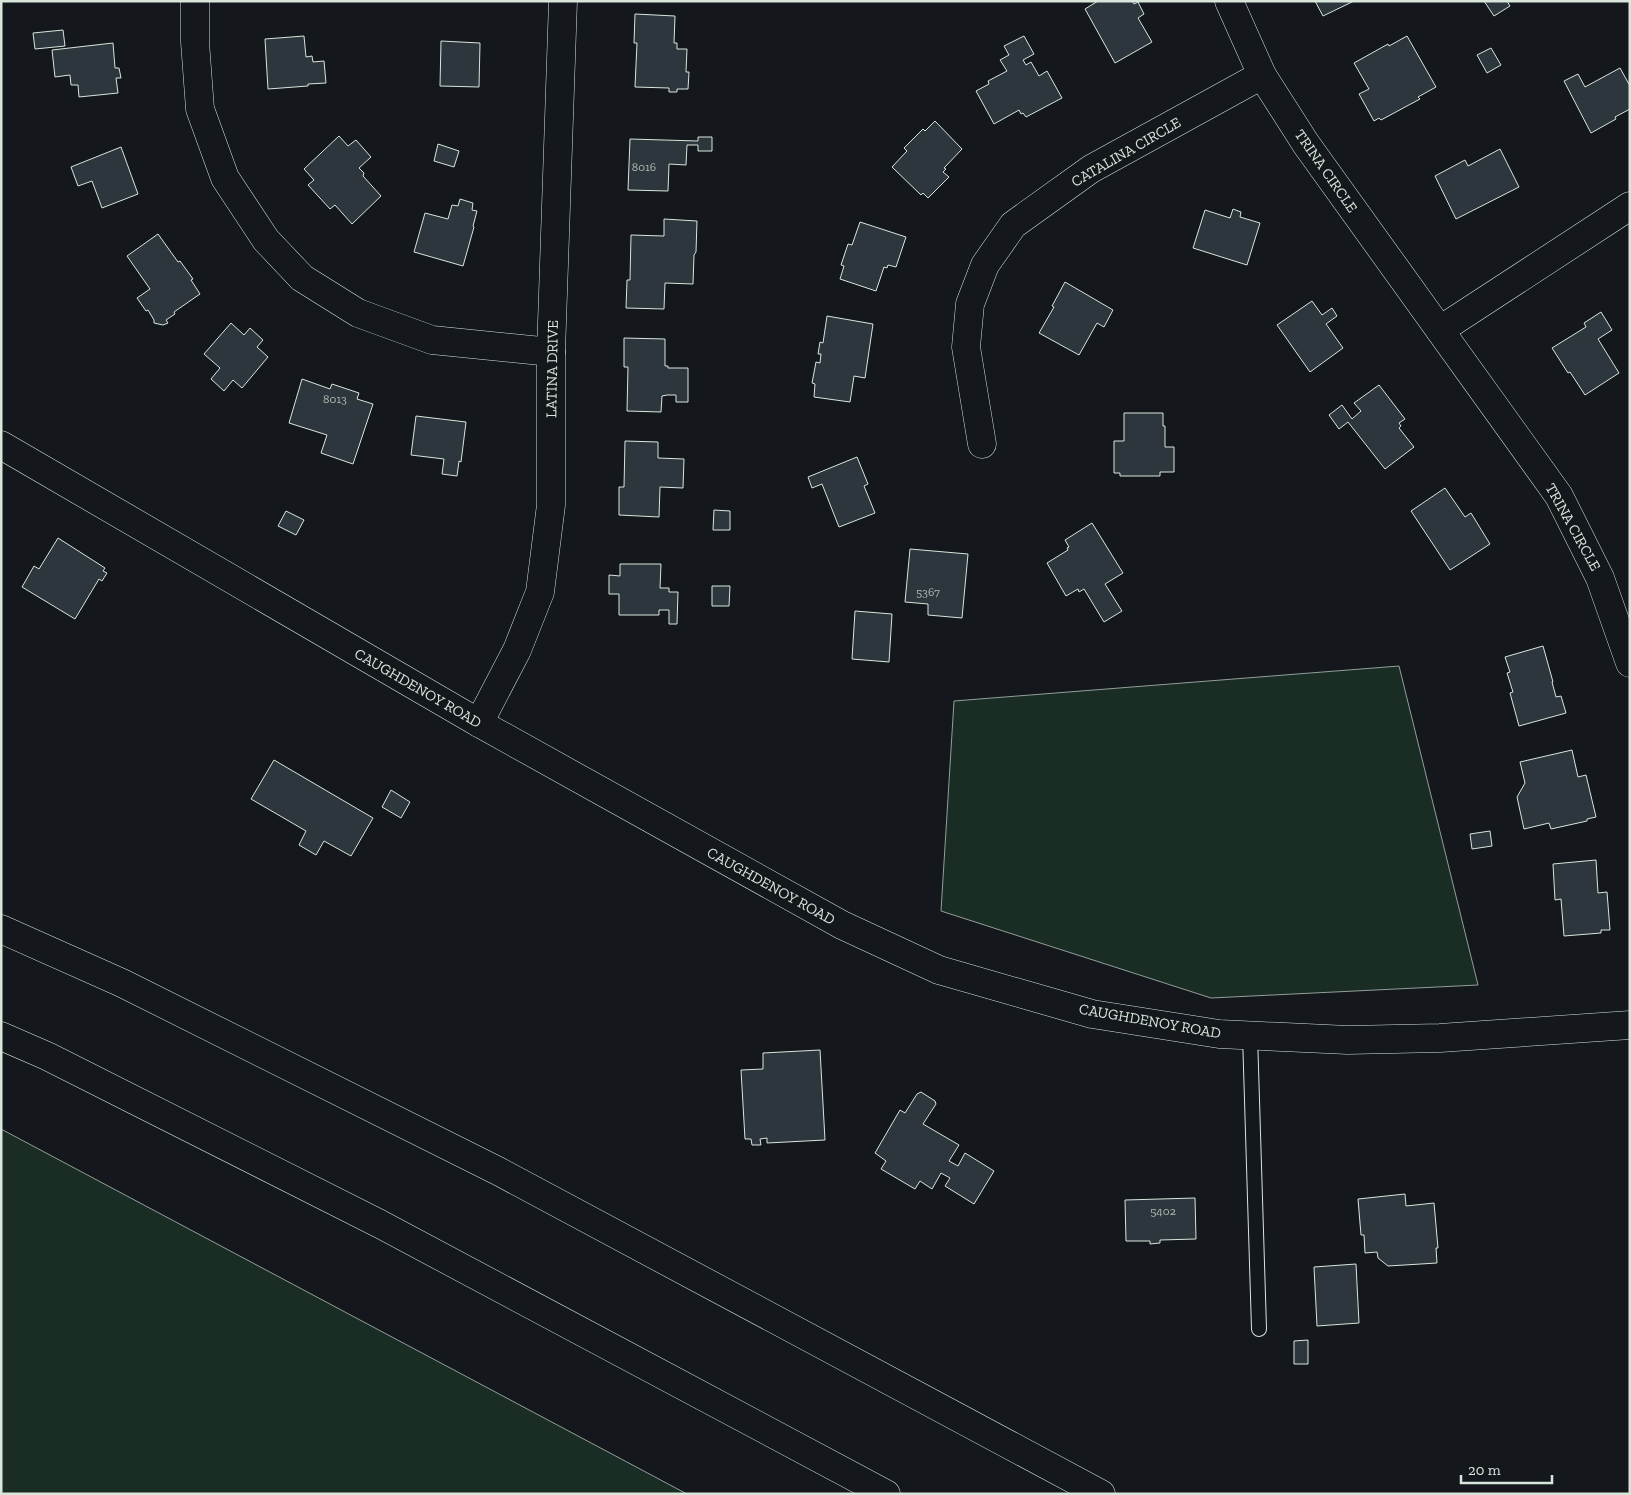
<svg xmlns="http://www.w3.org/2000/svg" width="1631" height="1495" font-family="'Zilla Slab',serif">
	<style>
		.green { fill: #1a2d24; stroke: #939e99 }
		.building { fill: #2c363c; stroke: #d8e6dc }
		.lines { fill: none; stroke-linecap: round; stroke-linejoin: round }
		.lane-casing { stroke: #d8e6dc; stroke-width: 16 }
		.street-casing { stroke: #d8e6dc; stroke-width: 29 }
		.secondary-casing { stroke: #d8e6dc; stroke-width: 29 }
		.highway-casing { stroke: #d8e6dc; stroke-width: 29 }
		.lane { stroke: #14181c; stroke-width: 14 }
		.street { stroke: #14181c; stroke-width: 28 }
		.secondary { stroke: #14181c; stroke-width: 28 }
		.highway { stroke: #14181c; stroke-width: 28 }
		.labels { text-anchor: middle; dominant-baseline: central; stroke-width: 4; stroke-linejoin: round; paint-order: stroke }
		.number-label { font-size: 12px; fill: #adbab4 }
		.street-label { font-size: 15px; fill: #d8e6dc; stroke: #14181c }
	</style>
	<rect width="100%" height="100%" fill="#14181c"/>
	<g class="green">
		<path d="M 1399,666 L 1478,985 L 1211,998 L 941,911 L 954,701 Z"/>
		<path d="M 1,1129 L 687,1494 L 1,1494 Z"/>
	</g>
	<g class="building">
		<path d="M 1098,1 L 1132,1 L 1134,4 L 1138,2 L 1144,14 L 1138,18 L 1152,42 L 1115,63 L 1085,9 Z"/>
		<path d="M 1315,1 L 1354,1 L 1323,16 Z"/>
		<path d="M 1484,1 L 1507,1 L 1510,6 L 1494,16 Z"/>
		<path d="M 635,14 L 675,16 L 674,43 L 677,43 L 677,49 L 687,49 L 686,72 L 689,72 L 688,89 L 677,89 L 677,92 L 669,92 L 669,88 L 635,87 L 637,43 L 634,43 Z"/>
		<path d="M 63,30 L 65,46 L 35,49 L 33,33 Z"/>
		<path d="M 304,36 L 306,57 L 312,56 L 313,62 L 324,61 L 326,83 L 308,84 L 308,86 L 268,89 L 265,39 Z"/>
		<path d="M 1024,36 L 1034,54 L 1023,60 L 1026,65 L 1031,62 L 1039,76 L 1047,71 L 1062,98 L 1026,117 L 1023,113 L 1021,114 L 1019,110 L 994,124 L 976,91 L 989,84 L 988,81 L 1007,71 L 1000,60 L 1009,55 L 1004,46 Z"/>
		<path d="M 1407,36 L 1436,87 L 1418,97 L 1420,99 L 1381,120 L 1379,118 L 1374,121 L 1359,94 L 1369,89 L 1354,63 L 1388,44 L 1389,46 Z"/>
		<path d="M 441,41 L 480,43 L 479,87 L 440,86 Z"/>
		<path d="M 113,43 L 115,68 L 119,68 L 121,78 L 116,78 L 118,93 L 79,97 L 78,85 L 71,85 L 70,75 L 55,77 L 52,50 Z"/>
		<path d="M 1491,48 L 1501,65 L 1487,73 L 1477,55 Z"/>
		<path d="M 1620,68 L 1630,86 L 1630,109 L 1615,117 L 1616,119 L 1591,133 L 1564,81 L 1578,74 L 1585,87 Z"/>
		<path d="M 935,121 L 962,149 L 944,168 L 946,169 L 943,172 L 949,177 L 928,198 L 923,193 L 921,195 L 892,167 L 907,151 L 904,148 L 923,129 L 925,131 Z"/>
		<path d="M 339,136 L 348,146 L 356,140 L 371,157 L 359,168 L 364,173 L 363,176 L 381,196 L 352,224 L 335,205 L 330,209 L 308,185 L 314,180 L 304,169 Z"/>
		<path d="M 698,137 L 712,137 L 712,151 L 698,151 L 698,145 L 687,145 L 686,165 L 669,164 L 668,191 L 628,190 L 630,139 L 698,141 Z"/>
		<path d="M 438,144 L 459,151 L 454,167 L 434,161 Z"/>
		<path d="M 121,147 L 138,194 L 102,208 L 92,181 L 78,186 L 71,167 Z"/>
		<path d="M 1500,149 L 1519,187 L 1456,219 L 1435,176 L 1465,160 L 1468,166 Z"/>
		<path d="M 460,199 L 473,203 L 472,210 L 477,211 L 473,226 L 474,227 L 463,266 L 414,252 L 425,213 L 448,219 L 452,205 L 458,206 Z"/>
		<path d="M 1233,209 L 1241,212 L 1240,217 L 1260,223 L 1247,265 L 1193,248 L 1205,210 L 1230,218 Z"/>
		<path d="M 664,219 L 697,221 L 696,252 L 694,255 L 693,284 L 665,283 L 664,309 L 626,308 L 627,280 L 630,280 L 631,235 L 664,236 Z"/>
		<path d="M 860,222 L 906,237 L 896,267 L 888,265 L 887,268 L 884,267 L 876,291 L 840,279 L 844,266 L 841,265 L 848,244 L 852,245 Z"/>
		<path d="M 158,234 L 178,262 L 180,261 L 193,279 L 191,280 L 200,294 L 174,312 L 175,314 L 166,320 L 168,323 L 163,325 L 154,323 L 154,320 L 148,310 L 146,311 L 137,298 L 150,289 L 127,256 Z"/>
		<path d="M 1065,282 L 1113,310 L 1104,327 L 1097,323 L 1079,355 L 1039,333 L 1054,307 L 1052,306 Z"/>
		<path d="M 1312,301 L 1322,315 L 1332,308 L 1337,316 L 1326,324 L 1343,348 L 1310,372 L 1277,325 Z"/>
		<path d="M 1601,312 L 1612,330 L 1598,339 L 1619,373 L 1585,395 L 1570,372 L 1568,373 L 1552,348 L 1586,327 L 1584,323 Z"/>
		<path d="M 827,316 L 873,324 L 865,378 L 854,376 L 850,402 L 814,397 L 815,384 L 812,383 L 816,362 L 820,363 L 821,354 L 818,354 L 820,342 L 823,343 Z"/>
		<path d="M 231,323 L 244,335 L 250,328 L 263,340 L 257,347 L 268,357 L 242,388 L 233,380 L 224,391 L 211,379 L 220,368 L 204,354 Z"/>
		<path d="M 624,338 L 665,339 L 665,366 L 668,366 L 668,368 L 688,368 L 688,402 L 676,402 L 676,395 L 667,395 L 662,396 L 661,412 L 627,411 L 628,367 L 624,367 Z"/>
		<path d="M 302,379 L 330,389 L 332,384 L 359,393 L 357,399 L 373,404 L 353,464 L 321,453 L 327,435 L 289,423 Z"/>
		<path d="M 1379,385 L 1405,419 L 1399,423 L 1401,426 L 1399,428 L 1414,447 L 1385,469 L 1348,422 L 1339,429 L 1329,415 L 1342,405 L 1352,419 L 1361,411 L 1354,403 Z"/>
		<path d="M 1124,413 L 1163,413 L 1163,426 L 1165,426 L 1165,447 L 1174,447 L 1174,472 L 1160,472 L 1160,476 L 1120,476 L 1120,473 L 1114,473 L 1114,441 L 1124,441 Z"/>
		<path d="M 416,416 L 466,422 L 461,462 L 459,461 L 457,476 L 442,474 L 444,459 L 411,455 Z"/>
		<path d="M 625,441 L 658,442 L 658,458 L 684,459 L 683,488 L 660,487 L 659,517 L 619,515 L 619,487 L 624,487 Z"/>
		<path d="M 857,457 L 868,484 L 864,486 L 875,513 L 839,527 L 822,484 L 812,488 L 808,477 Z"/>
		<path d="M 1445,488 L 1465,517 L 1471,513 L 1490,544 L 1450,570 L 1411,511 Z"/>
		<path d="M 714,510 L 730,511 L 730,530 L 713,530 Z"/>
		<path d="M 286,511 L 304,520 L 296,535 L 278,526 Z"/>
		<path d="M 1092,523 L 1123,573 L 1105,584 L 1122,611 L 1104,622 L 1084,589 L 1079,592 L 1078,589 L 1066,596 L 1047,563 L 1068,550 L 1067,548 L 1069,547 L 1065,540 Z"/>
		<path d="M 58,538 L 105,568 L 103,571 L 107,573 L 102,581 L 99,579 L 75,619 L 22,587 L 34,566 L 39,569 Z"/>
		<path d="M 910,549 L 968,554 L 962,618 L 928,615 L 928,604 L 905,602 Z"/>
		<path d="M 620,564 L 661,564 L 660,588 L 669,588 L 669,592 L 678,592 L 677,624 L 669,624 L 669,610 L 659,610 L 659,615 L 619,615 L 619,594 L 609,594 L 609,575 L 620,576 Z"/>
		<path d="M 712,586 L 730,586 L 729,606 L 712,606 Z"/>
		<path d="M 855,611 L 892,614 L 889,662 L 852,659 Z"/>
		<path d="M 1543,646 L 1553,682 L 1552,682 L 1556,697 L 1561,696 L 1566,713 L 1519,726 L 1510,693 L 1513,692 L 1507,673 L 1510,672 L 1505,657 Z"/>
		<path d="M 1572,750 L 1578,777 L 1586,775 L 1596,817 L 1587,819 L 1587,821 L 1551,829 L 1549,823 L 1524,829 L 1517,797 L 1525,783 L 1520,762 Z"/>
		<path d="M 274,760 L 373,818 L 351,856 L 324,841 L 316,855 L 299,845 L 306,831 L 251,799 Z"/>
		<path d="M 391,790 L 410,802 L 401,818 L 382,807 Z"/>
		<path d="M 1490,831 L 1492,846 L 1472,849 L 1470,834 Z"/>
		<path d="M 1596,860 L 1598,893 L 1607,892 L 1610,930 L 1601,930 L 1601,933 L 1564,936 L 1561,899 L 1555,900 L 1553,864 Z"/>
		<path d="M 820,1050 L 825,1140 L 767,1143 L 767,1138 L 760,1139 L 761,1145 L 752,1145 L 751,1139 L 745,1139 L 741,1070 L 763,1069 L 763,1053 Z"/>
		<path d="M 921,1092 L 935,1101 L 936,1104 L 923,1124 L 959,1145 L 949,1161 L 958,1166 L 965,1153 L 994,1171 L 974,1204 L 945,1186 L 950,1178 L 941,1173 L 932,1189 L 920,1181 L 915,1189 L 881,1169 L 886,1161 L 875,1153 L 900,1110 L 905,1113 L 917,1094 Z"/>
		<path d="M 1405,1194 L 1406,1206 L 1434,1203 L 1438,1248 L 1436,1248 L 1437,1263 L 1388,1266 L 1378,1258 L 1377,1252 L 1365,1253 L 1364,1235 L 1361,1235 L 1358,1199 Z"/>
		<path d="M 1195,1198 L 1196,1239 L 1160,1240 L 1160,1243 L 1150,1244 L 1150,1241 L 1126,1241 L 1125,1200 Z"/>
		<path d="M 1356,1264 L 1359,1323 L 1317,1326 L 1314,1267 Z"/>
		<path d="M 1308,1340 L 1308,1364 L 1294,1364 L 1294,1341 Z"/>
	</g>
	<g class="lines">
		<g class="lane-casing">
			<path id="lane" d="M 1250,1035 L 1259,1329"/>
		</g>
		<g class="street-casing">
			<g id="street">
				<path d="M 195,1 L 195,42 L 200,109 L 225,178 L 266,240 L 302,278 L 358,313 L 432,340 L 551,352"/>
				<path d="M 1229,1 L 1262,75 L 1306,144 L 1559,496 L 1600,578 L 1630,663"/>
				<path d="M 1440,330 L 1630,206"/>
				<path d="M 982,444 L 966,347 L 970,304 L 985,265 L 1013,225 L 1091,169 L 1262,75"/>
				<path d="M 479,723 L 517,650 L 540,592 L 551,505 L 551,352 L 563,1"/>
			</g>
		</g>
		<g class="secondary-casing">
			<path id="secondary" d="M 1,445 L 479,723 L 842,925 L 939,970 L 1092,1014 L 1219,1034 L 1348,1040 L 1440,1038 L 1630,1025"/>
		</g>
		<g class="highway-casing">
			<g id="highway">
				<path d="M 1,929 L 122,983 L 498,1171 L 1101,1494"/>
				<path d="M 1,1036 L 47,1056 L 380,1224 L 886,1494"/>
			</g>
		</g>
		<use href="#lane" class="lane"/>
		<use href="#street" class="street"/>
		<use href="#secondary" class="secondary"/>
		<use href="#highway" class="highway"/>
	</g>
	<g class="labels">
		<g class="number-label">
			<text x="644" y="167">8016</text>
			<text x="335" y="399">8013</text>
			<text x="928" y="592">5367</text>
			<text x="1163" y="1211">5402</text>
		</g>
		<g class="street-label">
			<text transform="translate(1126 152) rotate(-30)">CATALINA CIRCLE</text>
			<text transform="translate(1326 171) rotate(55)">TRINA CIRCLE</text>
			<text transform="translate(552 369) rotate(-89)">LATINA DRIVE</text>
			<text transform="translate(1573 527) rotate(61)">TRINA CIRCLE</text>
			<text transform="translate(418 688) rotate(30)">CAUGHDENOY ROAD</text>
			<text transform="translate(771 886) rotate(29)">CAUGHDENOY ROAD</text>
			<text transform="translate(1150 1021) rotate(10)">CAUGHDENOY ROAD</text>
		</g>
	</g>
	<rect width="1631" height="1495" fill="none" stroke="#d8e6dc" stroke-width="5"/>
	<path d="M1461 1475v8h91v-8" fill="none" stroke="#d8e6dc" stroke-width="2.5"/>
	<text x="1468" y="1475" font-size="15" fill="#d8e6dc" stroke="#14181c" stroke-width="4" paint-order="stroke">20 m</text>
</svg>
